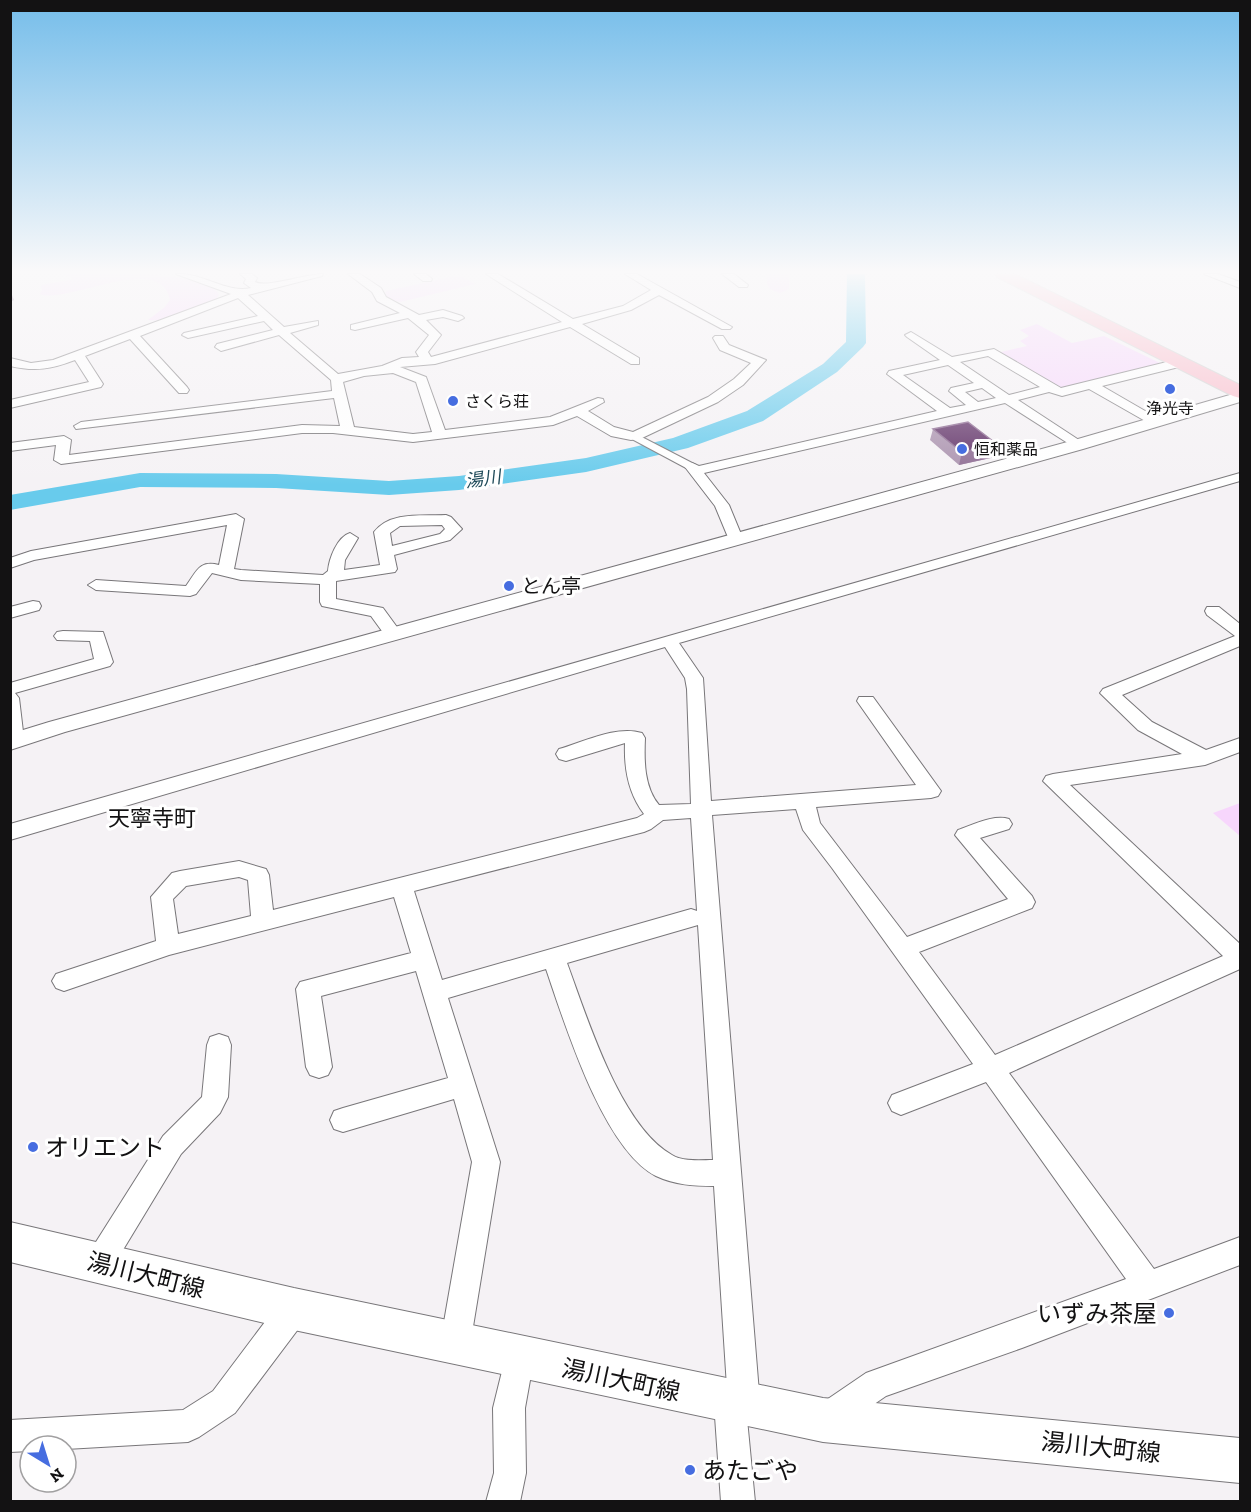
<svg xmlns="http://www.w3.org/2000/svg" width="1251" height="1512" font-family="'Zilla Slab','Noto Sans JP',serif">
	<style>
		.green { fill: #f7d6fc }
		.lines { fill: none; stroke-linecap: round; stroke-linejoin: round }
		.river { fill: #68cbec; fill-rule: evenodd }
		.pedestrian-casing { stroke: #787679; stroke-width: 2 }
		.minor-casing { stroke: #787679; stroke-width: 2 }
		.tertiary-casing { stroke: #787679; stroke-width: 2 }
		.secondary-casing { stroke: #787679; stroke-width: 2 }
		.primary-casing { stroke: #d0d0d0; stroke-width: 2 }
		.pedestrian { fill: #fff; fill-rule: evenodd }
		.minor { fill: #fff; fill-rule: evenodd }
		.tertiary { fill: #fff; fill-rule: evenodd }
		.secondary { fill: #fff; fill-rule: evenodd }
		.primary { fill: #fabbca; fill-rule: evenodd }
		.wall { fill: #aa92ae }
		.shaded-wall { fill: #8d6b92 }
		.building { fill: #603167; stroke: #8d6b92; stroke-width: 1.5 }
		.poi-dot { fill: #466de0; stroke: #fff; stroke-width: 2 }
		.labels { text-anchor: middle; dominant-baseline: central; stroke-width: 6; stroke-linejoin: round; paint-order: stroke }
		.far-poi-label { font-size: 16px; fill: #131213; stroke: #fff; text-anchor: start }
		.far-water-label { font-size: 18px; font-style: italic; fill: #204b5a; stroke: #fff }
		.poi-label { font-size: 20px; fill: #131213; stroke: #fff; text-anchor: start }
		.quarter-label { font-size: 22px; fill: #131213; stroke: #fff }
		.near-poi-label { font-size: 24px; fill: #131213; stroke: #fff; text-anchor: start }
		.near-street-label { font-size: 24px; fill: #131213; stroke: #fff }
	</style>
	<rect width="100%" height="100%" fill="#f5f2f5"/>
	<g class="green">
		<path d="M 63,274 C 90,274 209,269 219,295 L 216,299 C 196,307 170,323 148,320 L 165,307 L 170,300 C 161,251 66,305 40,294 L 42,290 L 41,285 L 74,279 Z"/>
		<path d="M 768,274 L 789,274 L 789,289 L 780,293 C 768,289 765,287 768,274 Z"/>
		<path d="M 460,275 L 475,284 L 400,302 L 388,299 L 385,294 L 386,291 Z"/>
		<path d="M 1037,324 L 1072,343 L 1104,336 L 1164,365 L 1059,390 L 997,353 L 1027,346 L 1020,341 L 1029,336 L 1020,330 Z"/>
		<path d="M 1240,803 L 1240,836 L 1213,813 Z"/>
	</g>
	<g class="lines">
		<path class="river" d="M 847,274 L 865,274 L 866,343 L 863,347 L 837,372 L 763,421 L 688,448 L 586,472 L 459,490 L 389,495 L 276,488 L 140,487 L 10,510 L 10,495 L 140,473 L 276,474 L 389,481 L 459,476 L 586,458 L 673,438 L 747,411 L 823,364 L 846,342 Z"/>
		<g class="pedestrian-casing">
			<path id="pedestrian" d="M 634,433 L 696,465 L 697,467 L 692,470 L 688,469 L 630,438 L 630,434 Z"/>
		</g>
		<g class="minor-casing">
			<g id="minor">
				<path d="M 176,274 C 201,272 227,294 251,288 L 244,283 L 246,279 L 240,274 L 252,274 L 257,278 L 255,282 C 268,288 305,274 323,274 L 322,276 L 248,295 L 284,327 L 318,321 L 318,325 L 290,333 L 338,374 L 382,366 L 402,358 L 419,357 L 416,352 L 429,335 L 408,318 L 355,330 L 351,329 L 351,325 L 400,313 L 377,301 L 372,292 L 348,274 L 360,274 L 381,288 L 386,297 L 419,315 L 443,310 L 462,316 L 464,318 L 458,321 L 443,317 L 426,320 L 441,335 L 428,352 L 431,357 L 562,322 L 486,274 L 498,274 L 573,319 L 623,306 L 651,290 L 625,274 L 637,274 L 732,327 L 730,329 L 722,329 L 659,295 L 631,310 L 582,324 L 639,358 L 639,364 L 631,364 L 570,327 L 435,364 L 400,367 L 426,377 L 445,430 L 550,417 L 598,398 L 603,399 L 604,402 L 588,411 L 614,427 L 633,432 L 708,397 L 734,379 L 751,363 L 720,350 L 713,338 L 715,336 L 723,336 L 729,345 L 766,360 L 743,385 L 718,402 L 642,438 L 631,440 L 611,436 L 577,416 L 553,425 L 413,442 L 333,433 L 302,433 L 61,464 L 54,460 L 56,445 L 10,451 L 10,443 L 64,436 L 71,440 L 69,455 L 302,425 L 340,426 L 334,398 L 76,429 L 74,426 L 81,422 L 332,391 L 331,380 L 279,335 L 221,351 L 215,347 L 217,344 L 273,330 L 264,321 L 188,338 L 182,335 L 184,333 L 258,316 L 238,298 L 140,336 L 187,387 L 189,390 L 187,393 L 179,393 L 130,339 L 85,356 L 103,384 L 101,387 L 10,408 L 10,400 L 89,382 L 75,360 C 51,369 36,372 10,366 L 10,358 L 31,363 L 53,360 L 231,294 ZM 393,373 L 416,382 L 432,432 L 413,434 L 354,427 L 343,382 L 364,376 Z"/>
				<path d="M 414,274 L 426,274 L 432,279 L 431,281 L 423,281 Z"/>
				<path d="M 722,274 L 734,274 L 748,285 L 747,287 L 739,287 Z"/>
				<path d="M 1204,274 L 1218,274 L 1240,282 L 1240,288 Z"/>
				<path d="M 911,332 L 952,357 L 994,349 L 1061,388 L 1179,359 L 1185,363 L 1183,366 L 1102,386 L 1159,419 L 1161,422 L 1154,426 L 1089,389 L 1062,396 L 1049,392 L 1018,400 L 1082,442 L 1084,445 L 1082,448 L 1077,449 L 1005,403 L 704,473 L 729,505 L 743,539 L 735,544 L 730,542 L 715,506 L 685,467 L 687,464 L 692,463 L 699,466 L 937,411 L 887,374 L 889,371 L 940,360 L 907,337 L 905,335 ZM 988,356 L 1040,387 L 1009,395 L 960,362 ZM 948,365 L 974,383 L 951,388 L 949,391 L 966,405 L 950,408 L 903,375 ZM 982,388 L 996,398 L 978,402 L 965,392 Z"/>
				<path d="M 1240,473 L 1240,481 L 679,643 L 703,678 L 711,801 L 916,785 L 857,701 L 859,697 L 873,697 L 941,791 L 938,796 L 931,798 L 816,807 L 820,823 L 907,937 L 1008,899 L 955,835 L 958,830 C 973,825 994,814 1009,819 L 1012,824 L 1009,829 L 980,838 L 1032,896 L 1035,902 L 1032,908 L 919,952 L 995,1055 L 1223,956 L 1043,781 L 1046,776 L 1053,774 L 1182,754 L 1138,730 L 1100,693 L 1103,689 L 1235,636 L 1207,615 L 1205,611 L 1207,607 L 1219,607 L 1240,624 L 1240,646 L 1122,695 L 1152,722 L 1206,750 L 1240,738 L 1240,752 L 1205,765 L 1070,785 L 1240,944 L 1240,969 L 1009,1073 L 1154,1269 L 1240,1237 L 1240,1265 L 1022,1348 L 886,1396 L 841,1427 L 830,1432 L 819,1427 L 814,1416 L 819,1405 L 866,1373 L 1126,1279 L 986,1082 L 901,1115 L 892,1111 L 888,1103 L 892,1095 L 973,1064 L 832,868 L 803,830 L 796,809 L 712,815 L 760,1405 L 755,1416 L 747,1419 L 755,1502 L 721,1502 L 714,1402 L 719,1391 L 727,1387 L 714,1186 C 694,1186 675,1185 656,1176 C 603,1149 565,1024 546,969 L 448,998 L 500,1162 L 470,1345 L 466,1356 L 455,1360 L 444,1356 L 440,1345 L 472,1162 L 454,1099 L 343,1132 L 334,1129 L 330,1120 L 334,1111 L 343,1108 L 448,1078 L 416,971 L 321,996 L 332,1067 L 328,1075 L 319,1078 L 310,1075 L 306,1067 L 296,989 L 300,982 L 411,953 L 394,897 L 169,955 L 64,991 L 56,988 L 52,981 L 56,974 L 156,941 L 151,897 L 172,873 L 180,871 L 239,861 L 266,869 L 269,875 L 273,910 L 637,818 L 644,814 C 628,793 624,768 625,743 L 566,761 L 559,759 L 556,754 L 559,749 C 584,742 616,725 642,733 L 645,738 C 644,761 644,787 659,805 L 691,804 L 687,689 L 685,678 L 665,647 L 10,840 L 10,824 ZM 691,818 L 697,911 L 691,909 L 442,980 L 414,891 L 644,832 L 651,829 L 663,820 ZM 239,877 L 248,880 L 251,916 L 178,934 L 173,899 L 186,886 ZM 698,925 L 713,1160 C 701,1160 683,1162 672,1155 C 620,1126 587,1017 567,963 Z"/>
				<path d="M 236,514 L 244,519 L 234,569 L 241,570 L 323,575 L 328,571 C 329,559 337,537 350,533 L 358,538 L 345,560 L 344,570 L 380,565 L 374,532 C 390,511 422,516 446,515 L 451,517 L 462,529 L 450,540 L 394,555 L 397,569 L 395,572 L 336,581 L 336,599 L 383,608 L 402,634 L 399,638 L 387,638 L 371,616 L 322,606 L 320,602 L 320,584 L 241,580 L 212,573 L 196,594 L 190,596 L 96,590 L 88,585 L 96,580 L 186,586 C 197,571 199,560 219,565 L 227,525 L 34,560 L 10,568 L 10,558 L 31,551 ZM 442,525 L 445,529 L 440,534 L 392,546 L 390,533 L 400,526 Z"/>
				<path d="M 33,601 L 39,602 L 41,606 L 39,610 L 10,618 L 10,607 Z"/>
				<path d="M 63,631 L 103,632 L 113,662 L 110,666 L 15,693 L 19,698 L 24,740 L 21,745 L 10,745 L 10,683 L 94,659 L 90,641 L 57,640 L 54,636 L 57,632 Z"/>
				<path d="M 219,1034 L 228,1037 L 231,1045 L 228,1097 L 220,1113 L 181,1154 L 109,1273 L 99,1277 L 89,1273 L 85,1263 L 89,1253 L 163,1136 L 202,1097 L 207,1045 L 210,1037 Z"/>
				<path d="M 294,1294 L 305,1298 L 309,1309 L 305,1320 L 235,1413 L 199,1437 L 188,1442 L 66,1449 L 66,1446 L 30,1446 L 30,1451 L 10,1452 L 10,1420 L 183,1410 L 213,1391 L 283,1298 Z"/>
				<path d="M 519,1343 L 530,1347 L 534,1358 L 525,1408 L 526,1473 L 520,1502 L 486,1502 L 494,1473 L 493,1408 L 508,1347 Z"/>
			</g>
		</g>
		<g class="tertiary-casing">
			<path id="tertiary" d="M 1240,392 L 1240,402 L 1083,449 L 65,732 L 10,750 L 10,734 L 49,722 L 1071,441 Z"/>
		</g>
		<g class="secondary-casing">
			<path id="secondary" d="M 10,1222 L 294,1288 L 823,1398 L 1240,1438 L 1240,1483 L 823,1442 L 294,1330 L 10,1262 Z"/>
		</g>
		<g class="primary-casing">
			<path id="primary" d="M 995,274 L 1015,274 L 1240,385 L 1240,398 L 1233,396 L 997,277 Z"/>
		</g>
		<use href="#pedestrian" class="pedestrian"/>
		<use href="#minor" class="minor"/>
		<use href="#tertiary" class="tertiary"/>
		<use href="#secondary" class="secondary"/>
		<use href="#primary" class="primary"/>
	</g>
	<path class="wall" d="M 933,429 L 998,445 L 995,457 L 959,465 L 930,440 Z"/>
	<g class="shaded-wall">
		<path d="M 10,290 L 14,300 L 10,302 Z"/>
		<path d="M 998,445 L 995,457 L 959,465 L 962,452 Z"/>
	</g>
	<path class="building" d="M 968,422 L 998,445 L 962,452 L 933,429 Z"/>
	<linearGradient id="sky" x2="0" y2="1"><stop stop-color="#75bdea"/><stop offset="0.56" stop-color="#faf9fa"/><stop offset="1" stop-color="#faf9fa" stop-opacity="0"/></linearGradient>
	<rect width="1251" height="485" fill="url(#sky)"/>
	<g class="poi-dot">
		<circle cx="1170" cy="389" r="6"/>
		<circle cx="453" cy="401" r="6"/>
		<circle cx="962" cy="449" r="6"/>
		<circle cx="509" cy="586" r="6"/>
		<circle cx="33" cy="1147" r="6"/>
		<circle cx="1169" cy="1313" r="6"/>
		<circle cx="690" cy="1470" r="6"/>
	</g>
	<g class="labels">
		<g class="far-poi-label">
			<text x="465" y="401">さくら荘</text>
			<text x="1170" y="408" text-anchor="middle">浄光寺</text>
			<text x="974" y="449">恒和薬品</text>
		</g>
		<g class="far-water-label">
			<text transform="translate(483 479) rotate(-8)">湯川</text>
		</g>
		<g class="poi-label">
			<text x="521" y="586">とん亭</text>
		</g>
		<g class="quarter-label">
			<text x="152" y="818">天寧寺町</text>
		</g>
		<g class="near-poi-label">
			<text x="45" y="1147">オリエント</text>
			<text x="1157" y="1313" text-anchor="end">いずみ茶屋</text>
			<text x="702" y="1470">あたごや</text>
		</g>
		<g class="near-street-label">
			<text transform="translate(146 1275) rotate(14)">湯川大町線</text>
			<text transform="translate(621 1380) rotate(12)">湯川大町線</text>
			<text transform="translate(1101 1447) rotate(6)">湯川大町線</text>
		</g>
	</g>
	<rect width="1251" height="1512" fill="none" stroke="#131213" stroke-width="24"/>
	<g transform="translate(48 1464) rotate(142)"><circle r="28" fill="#ffffff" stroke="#a1a0a1" stroke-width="1.5"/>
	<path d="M0-4.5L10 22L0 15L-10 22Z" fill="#466de0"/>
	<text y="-9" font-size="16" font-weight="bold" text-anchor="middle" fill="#131213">N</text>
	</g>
</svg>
